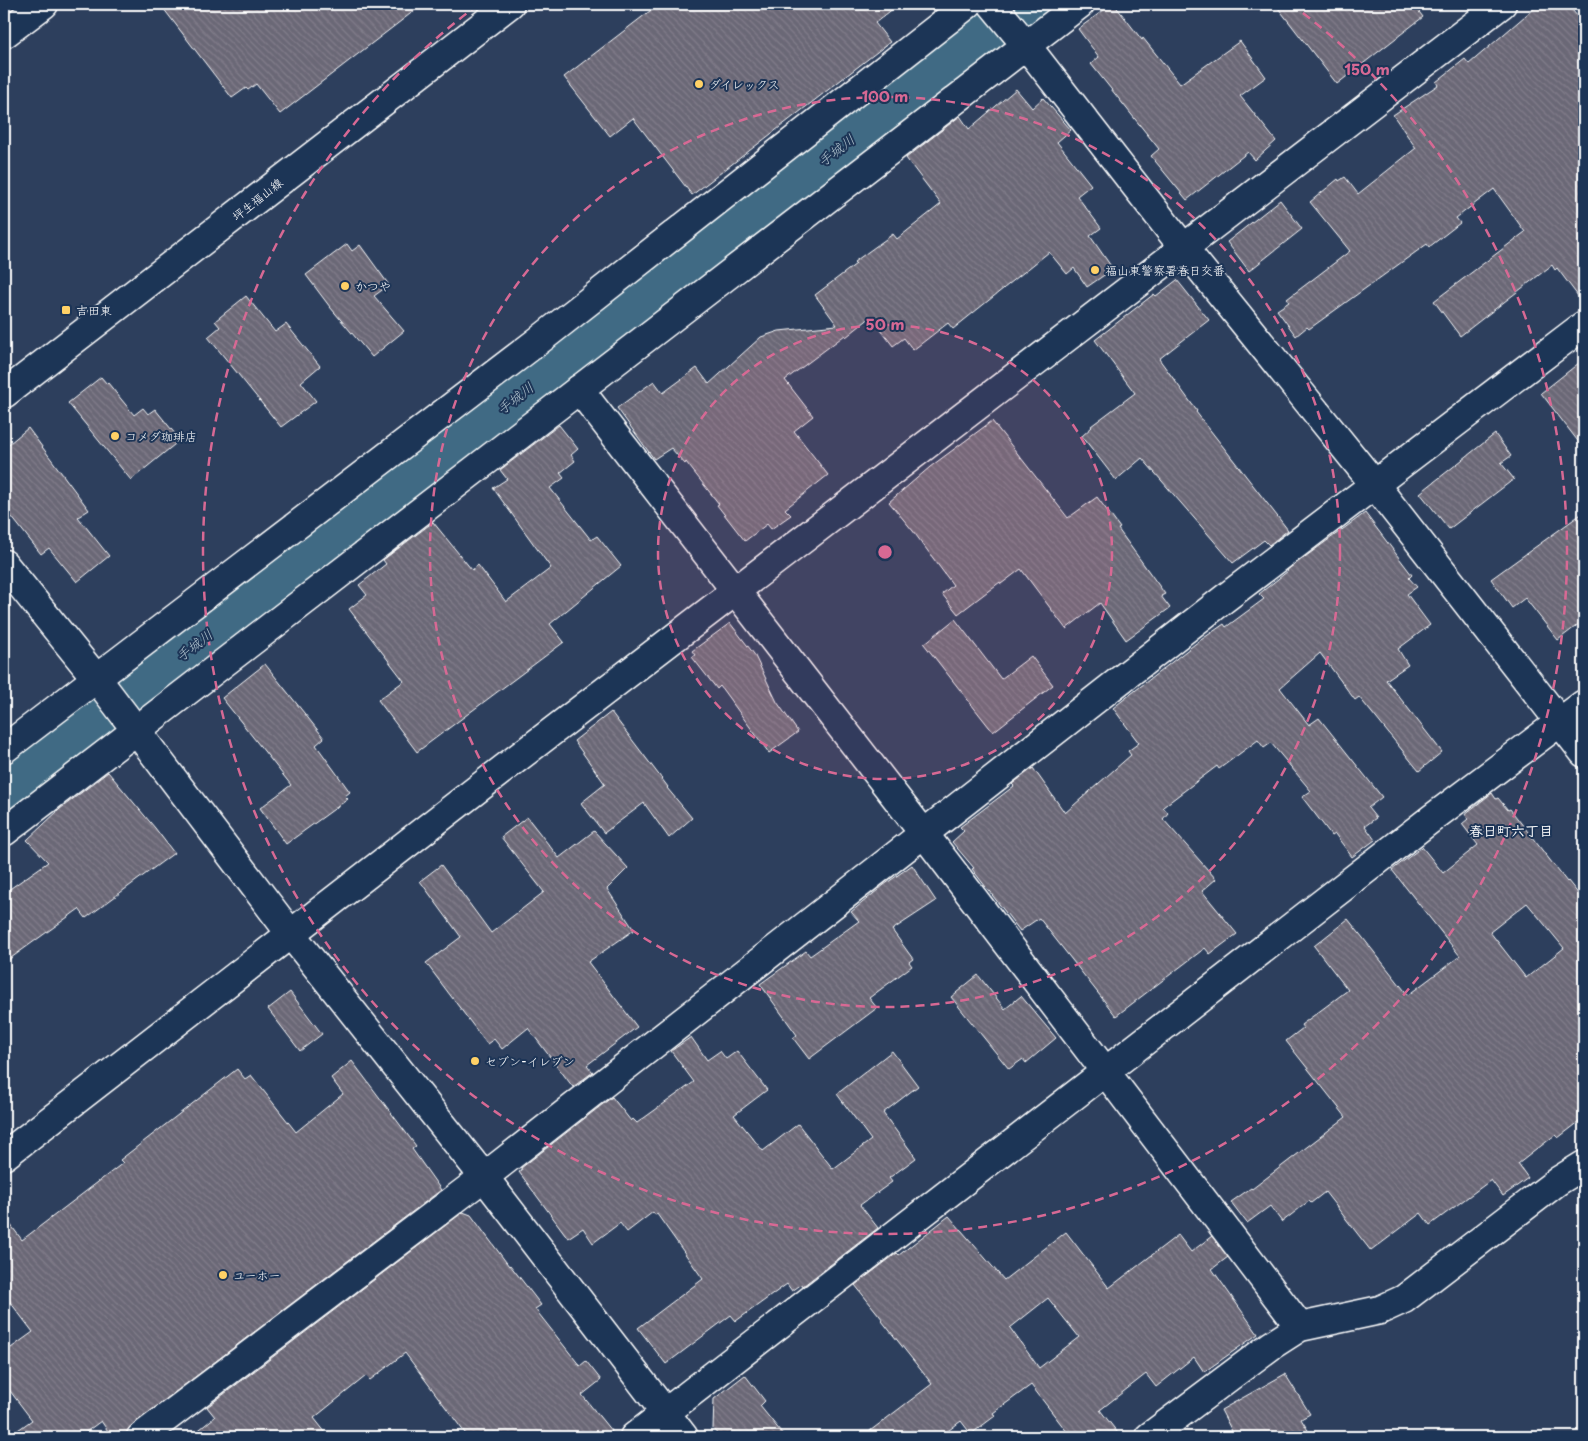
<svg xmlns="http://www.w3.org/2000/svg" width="1588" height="1441" font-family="'Playpen Sans','Klee One',sans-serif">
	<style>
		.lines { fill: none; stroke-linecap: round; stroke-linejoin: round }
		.river { stroke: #3f6b84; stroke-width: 55 }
		.building { fill: url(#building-back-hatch); stroke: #fff; fill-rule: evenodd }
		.street-casing { stroke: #fff; stroke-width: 31 }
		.secondary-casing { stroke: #fff; stroke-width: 31 }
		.street { stroke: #1d3557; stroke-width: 28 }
		.secondary { stroke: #1d3557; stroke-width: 28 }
		.ring { fill: none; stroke: #d76994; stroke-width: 2.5; stroke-dasharray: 9 6 }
		.poi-dot { fill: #ffd166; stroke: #1d3557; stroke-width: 2 }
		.labels { text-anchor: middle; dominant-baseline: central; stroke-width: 4; stroke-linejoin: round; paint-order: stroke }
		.poi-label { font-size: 12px; fill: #fff; stroke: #1d3557; text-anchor: start }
		.street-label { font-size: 12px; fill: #fff; stroke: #1d3557 }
		.water-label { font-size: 14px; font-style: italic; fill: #b2c4ce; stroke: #1d3557 }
		.neighbourhood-label { font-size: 14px; font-weight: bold; fill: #fff; stroke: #1d3557 }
		.centre { fill: #d76994; stroke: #1d3557; stroke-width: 2.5 }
		.ring-label { font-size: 15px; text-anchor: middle; font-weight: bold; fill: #d76994; stroke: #1d3557; stroke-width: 4; stroke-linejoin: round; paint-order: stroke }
	</style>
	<defs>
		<pattern id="building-back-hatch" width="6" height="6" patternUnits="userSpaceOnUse" patternTransform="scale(1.25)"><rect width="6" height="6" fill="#6b6776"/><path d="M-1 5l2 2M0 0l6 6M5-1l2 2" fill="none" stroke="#817e8b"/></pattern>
	</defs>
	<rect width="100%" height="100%" fill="#2d3f5d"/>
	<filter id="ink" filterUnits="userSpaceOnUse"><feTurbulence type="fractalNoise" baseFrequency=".02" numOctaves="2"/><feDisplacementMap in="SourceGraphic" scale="10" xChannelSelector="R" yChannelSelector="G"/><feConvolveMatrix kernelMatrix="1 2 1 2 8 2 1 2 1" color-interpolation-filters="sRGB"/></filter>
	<g filter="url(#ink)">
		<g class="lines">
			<path class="river" d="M 4,791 L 170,666 L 1026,4"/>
		</g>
		<g class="building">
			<path d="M 160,4 L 423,4 L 280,114 L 256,84 L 248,90 L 246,88 L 232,98 Z"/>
			<path d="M 659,4 L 899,4 L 875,23 L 890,42 L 692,195 L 633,118 L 610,136 L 564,77 Z"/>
			<path d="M 1112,4 L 1114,4 L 1142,40 L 1143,38 L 1180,84 L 1240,41 L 1266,77 L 1240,96 L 1276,141 L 1255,160 L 1248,152 L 1187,200 L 1151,156 L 1159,149 L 1091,64 L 1099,57 L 1078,29 Z"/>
			<path d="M 1275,4 L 1413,4 L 1423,17 L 1337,84 Z"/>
			<path d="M 1539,4 L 1567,4 L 1584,24 L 1584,304 L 1557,268 L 1555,270 L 1552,265 L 1460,336 L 1434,301 L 1525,232 L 1494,189 L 1456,218 L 1460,223 L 1429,247 L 1427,244 L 1309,329 L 1307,327 L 1296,336 L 1277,310 L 1289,302 L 1287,299 L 1350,251 L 1310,202 L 1338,179 L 1339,181 L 1345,177 L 1358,194 L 1416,148 L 1393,115 L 1438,85 L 1436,82 L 1465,59 L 1469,64 Z"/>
			<path d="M 1016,89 L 1032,108 L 1043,98 L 1071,130 L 1057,142 L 1091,185 L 1077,196 L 1101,228 L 1090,236 L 1113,269 L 1087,287 L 1074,268 L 1067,274 L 1049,252 L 953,329 L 948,323 L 913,350 L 904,338 L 893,346 L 871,317 L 846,337 L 845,335 L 785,380 L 813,416 L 794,431 L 828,475 L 785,509 L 791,515 L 771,529 L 767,524 L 745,541 L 717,505 L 719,504 L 686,462 L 685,464 L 671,448 L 654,459 L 617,408 L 654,381 L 663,393 L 697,368 L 709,384 L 761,337 L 779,331 L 837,325 L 815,295 L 856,264 L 854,262 L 893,234 L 897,239 L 941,204 L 906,158 L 960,116 L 969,129 Z"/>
			<path d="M 1280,200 L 1302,229 L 1249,271 L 1227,242 Z"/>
			<path d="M 347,244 L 352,251 L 360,245 L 389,285 L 374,296 L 404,331 L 372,357 L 330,307 L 306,275 Z"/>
			<path d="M 1177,280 L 1209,320 L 1159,359 L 1197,411 L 1196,412 L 1288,530 L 1269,545 L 1264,540 L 1233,563 L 1142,458 L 1116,480 L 1082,436 L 1092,427 L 1091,426 L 1135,393 L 1095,340 L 1154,294 L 1156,296 Z"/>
			<path d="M 246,296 L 275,332 L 286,324 L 320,366 L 301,382 L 316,401 L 281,427 L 208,337 L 220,327 L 215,321 Z"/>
			<path d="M 1584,359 L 1584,449 L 1541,393 Z"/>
			<path d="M 101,377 L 107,384 L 108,383 L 134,415 L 143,408 L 148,414 L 155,409 L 180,440 L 131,480 L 68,403 Z"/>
			<path d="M 992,421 L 1068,518 L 1097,497 L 1120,528 L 1118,529 L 1165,594 L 1161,596 L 1170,608 L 1126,640 L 1100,603 L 1066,629 L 1021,569 L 1001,584 L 1000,582 L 958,614 L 942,594 L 953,585 L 913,531 L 889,502 L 930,467 Z"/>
			<path d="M 559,425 L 578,449 L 571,455 L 575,461 L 560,473 L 564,478 L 550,488 L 591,540 L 597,536 L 621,566 L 550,624 L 564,642 L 417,752 L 378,700 L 404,681 L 349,609 L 367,595 L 359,585 L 386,564 L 383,560 L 433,522 L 472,570 L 478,565 L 506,602 L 551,568 L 493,488 L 507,479 L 500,470 Z"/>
			<path d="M 28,428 L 89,510 L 78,517 L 109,556 L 77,582 L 49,548 L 41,554 L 4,507 L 4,448 Z"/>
			<path d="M 1495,434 L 1511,456 L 1501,463 L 1514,479 L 1449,529 L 1420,493 Z"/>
			<path d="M 1584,512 L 1584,620 L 1558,640 L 1525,598 L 1512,608 L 1491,579 Z"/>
			<path d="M 1365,513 L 1412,575 L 1409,578 L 1417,587 L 1407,594 L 1430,625 L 1398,649 L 1408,665 L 1386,680 L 1442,752 L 1419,771 L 1359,697 L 1355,700 L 1320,653 L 1280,688 L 1309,725 L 1319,718 L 1382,797 L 1368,808 L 1376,818 L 1365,826 L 1375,840 L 1352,857 L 1335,834 L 1332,836 L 1302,797 L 1311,791 L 1271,743 L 1264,748 L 1258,740 L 1219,769 L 1217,766 L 1163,807 L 1168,813 L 1163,819 L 1216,879 L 1202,891 L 1237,934 L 1210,954 L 1205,948 L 1116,1016 L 1039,918 L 1020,931 L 972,869 L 974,868 L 952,842 L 964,831 L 960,827 L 1014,786 L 1012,784 L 1033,768 L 1065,813 L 1131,755 L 1128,751 L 1139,743 L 1113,708 L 1195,644 L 1224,624 L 1226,627 L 1264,599 L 1259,594 L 1288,571 L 1287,570 Z"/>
			<path d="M 955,619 L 1001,679 L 1031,656 L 1053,685 L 993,732 L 924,644 Z"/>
			<path d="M 730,623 L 754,654 L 777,702 L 798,732 L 769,753 L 720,686 L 717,689 L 692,657 L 695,655 L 692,651 Z"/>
			<path d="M 265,664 L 324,738 L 316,745 L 350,792 L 345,796 L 348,799 L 286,844 L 260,808 L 291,785 L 222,698 Z"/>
			<path d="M 611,712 L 668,787 L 667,788 L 692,818 L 669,838 L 644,803 L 604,833 L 581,803 L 605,784 L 574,741 Z"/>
			<path d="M 108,772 L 155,828 L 174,853 L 86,918 L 79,909 L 4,963 L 4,893 L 48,862 L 27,840 L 60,809 Z"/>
			<path d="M 1492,793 L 1496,799 L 1498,798 L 1508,810 L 1510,809 L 1567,882 L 1568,881 L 1584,901 L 1584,1118 L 1558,1138 L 1555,1135 L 1518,1164 L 1528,1178 L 1503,1196 L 1491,1180 L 1430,1225 L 1421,1213 L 1371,1251 L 1325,1192 L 1311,1203 L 1309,1201 L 1282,1222 L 1270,1206 L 1247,1223 L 1231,1202 L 1251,1188 L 1252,1189 L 1346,1117 L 1286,1041 L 1303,1028 L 1301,1025 L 1348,990 L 1314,946 L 1348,919 L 1408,995 L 1460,956 L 1392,870 L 1422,847 L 1443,873 L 1478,845 L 1462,824 L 1468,819 L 1465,814 ZM 1527,903 L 1564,948 L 1526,978 L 1490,932 Z"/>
			<path d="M 527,817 L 559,858 L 594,831 L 628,868 L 607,889 L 634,930 L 588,962 L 637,1027 L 587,1065 L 593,1072 L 573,1087 L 528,1028 L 502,1049 L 494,1039 L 487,1044 L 426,963 L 461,937 L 420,881 L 441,865 L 491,933 L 544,892 L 501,837 Z"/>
			<path d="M 912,865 L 936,901 L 892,930 L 913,959 L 909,962 L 912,966 L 869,998 L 877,1008 L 809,1059 L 793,1038 L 797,1035 L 760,984 L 806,951 L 810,956 L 859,921 L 851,912 L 884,885 Z"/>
			<path d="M 978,975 L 1005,1009 L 1021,996 L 1056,1038 L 1026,1063 L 1023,1059 L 1009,1069 L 951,997 Z"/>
			<path d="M 290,992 L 322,1034 L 300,1051 L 268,1009 Z"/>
			<path d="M 691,1037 L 707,1060 L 720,1051 L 726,1059 L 737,1051 L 767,1090 L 734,1115 L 763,1151 L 798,1124 L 833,1169 L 871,1140 L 837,1094 L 892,1051 L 918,1086 L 883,1113 L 916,1158 L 889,1178 L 892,1182 L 860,1205 L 878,1228 L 803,1286 L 802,1284 L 792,1291 L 787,1284 L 736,1321 L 731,1315 L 666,1364 L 638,1328 L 703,1279 L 657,1214 L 655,1215 L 653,1212 L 627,1232 L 620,1223 L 593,1243 L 583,1228 L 568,1238 L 519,1172 L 522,1170 L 521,1168 L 612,1097 L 631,1121 L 633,1119 L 637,1123 L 694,1082 L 671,1051 Z"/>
			<path d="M 352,1061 L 416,1146 L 412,1149 L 441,1190 L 132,1425 L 127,1431 L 126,1437 L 112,1437 L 101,1421 L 79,1437 L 8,1437 L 32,1420 L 4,1383 L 4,1353 L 33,1332 L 4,1294 L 4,1216 L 22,1240 L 123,1163 L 120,1160 L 237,1069 L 245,1079 L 251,1075 L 296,1132 L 343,1094 L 331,1078 Z"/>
			<path d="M 463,1212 L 471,1215 L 509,1266 L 510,1265 L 541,1305 L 535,1309 L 580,1366 L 586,1361 L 601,1380 L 582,1395 L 616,1437 L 468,1437 L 405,1353 L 370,1380 L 366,1376 L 314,1418 L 329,1437 L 190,1437 L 215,1417 L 207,1407 Z"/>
			<path d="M 949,1216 L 1004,1280 L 1066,1232 L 1109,1288 L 1178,1235 L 1191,1252 L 1212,1236 L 1228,1257 L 1212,1269 L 1258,1334 L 1204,1372 L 1194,1357 L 1156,1387 L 1146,1374 L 1100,1410 L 1121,1437 L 1071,1437 L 1031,1385 L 993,1413 L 995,1416 L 971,1434 L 961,1421 L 940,1437 L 862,1437 L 932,1384 L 882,1321 L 883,1320 L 855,1285 L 897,1253 L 899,1255 ZM 1048,1298 L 1079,1337 L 1039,1368 L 1010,1328 Z"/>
			<path d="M 1285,1374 L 1310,1414 L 1301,1419 L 1312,1437 L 1235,1437 L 1221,1410 Z"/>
			<path d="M 745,1375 L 765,1401 L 760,1406 L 785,1437 L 720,1437 L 713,1429 L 714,1399 Z"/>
		</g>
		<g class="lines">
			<g class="street-casing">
				<g id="street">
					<path d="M 579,389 C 694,539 810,686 925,835 C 1051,998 1176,1162 1300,1327"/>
					<path d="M 4,749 L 542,338 L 968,4"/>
					<path d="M 4,832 L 1080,4"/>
					<path d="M 141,1437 L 484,1177 L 1224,599 L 1584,325"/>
					<path d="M 634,1437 L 1431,819 L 1584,704"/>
					<path d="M 1149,1437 L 1272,1345 L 1300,1327 L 1380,1310 L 1404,1299 L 1558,1181 L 1584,1165"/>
				</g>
			</g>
			<g class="secondary-casing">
				<g id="secondary">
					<path d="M 992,4 L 1026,45 L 1183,247 L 1375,485 L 1584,753"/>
					<path d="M 4,34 L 44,4"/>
					<path d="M 4,394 L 510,4"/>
					<path d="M 4,564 L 104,688 L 290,933 L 484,1177 L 684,1437"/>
					<path d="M 4,1156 C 501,769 1001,385 1502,4"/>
				</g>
			</g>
			<use href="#street" class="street"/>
			<use href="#secondary" class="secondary"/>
		</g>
	</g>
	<circle cx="885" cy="552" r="227" fill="#d76994" fill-opacity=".12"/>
	<g class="ring">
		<circle cx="885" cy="552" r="227"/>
		<circle cx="885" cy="552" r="455"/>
		<path d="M1291 4A682 682 0 1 1 479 4"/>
	</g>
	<g class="poi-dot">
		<circle cx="699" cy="84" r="5"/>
		<circle cx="1095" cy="270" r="5"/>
		<circle cx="345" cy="286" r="5"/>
		<rect x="61" y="305" width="10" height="10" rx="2.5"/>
		<circle cx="115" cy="436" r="5"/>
		<circle cx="475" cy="1061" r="5"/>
		<circle cx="223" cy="1275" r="5"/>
	</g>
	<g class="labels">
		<g class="poi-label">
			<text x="709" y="84">ダイレックス</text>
			<text x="1105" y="270">福山東警察署春日交番</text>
			<text x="355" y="286">かつや</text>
			<text x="76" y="310">吉田東</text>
			<text x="125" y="436">コメダ珈琲店</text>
			<text x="485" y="1061">セブン-イレブン</text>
			<text x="233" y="1275">ユーホー</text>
		</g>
		<g class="street-label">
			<text transform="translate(257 199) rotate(-38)">坪生福山線</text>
		</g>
		<g class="water-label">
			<text transform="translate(836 150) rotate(-38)">手城川</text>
			<text transform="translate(515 398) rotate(-38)">手城川</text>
			<text transform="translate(194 645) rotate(-38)">手城川</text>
		</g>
		<g class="neighbourhood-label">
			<text x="1511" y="830">春日町六丁目</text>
		</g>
	</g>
	<circle cx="885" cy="552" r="8" class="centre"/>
	<g class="ring-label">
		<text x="1367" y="75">150 m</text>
		<text x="885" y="102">100 m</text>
		<text x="885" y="330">50 m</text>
	</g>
	<rect width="1588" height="1441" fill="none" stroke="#1d3557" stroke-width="20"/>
	<rect x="10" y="10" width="1568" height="1421" fill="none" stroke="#fff" stroke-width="2" filter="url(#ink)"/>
</svg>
